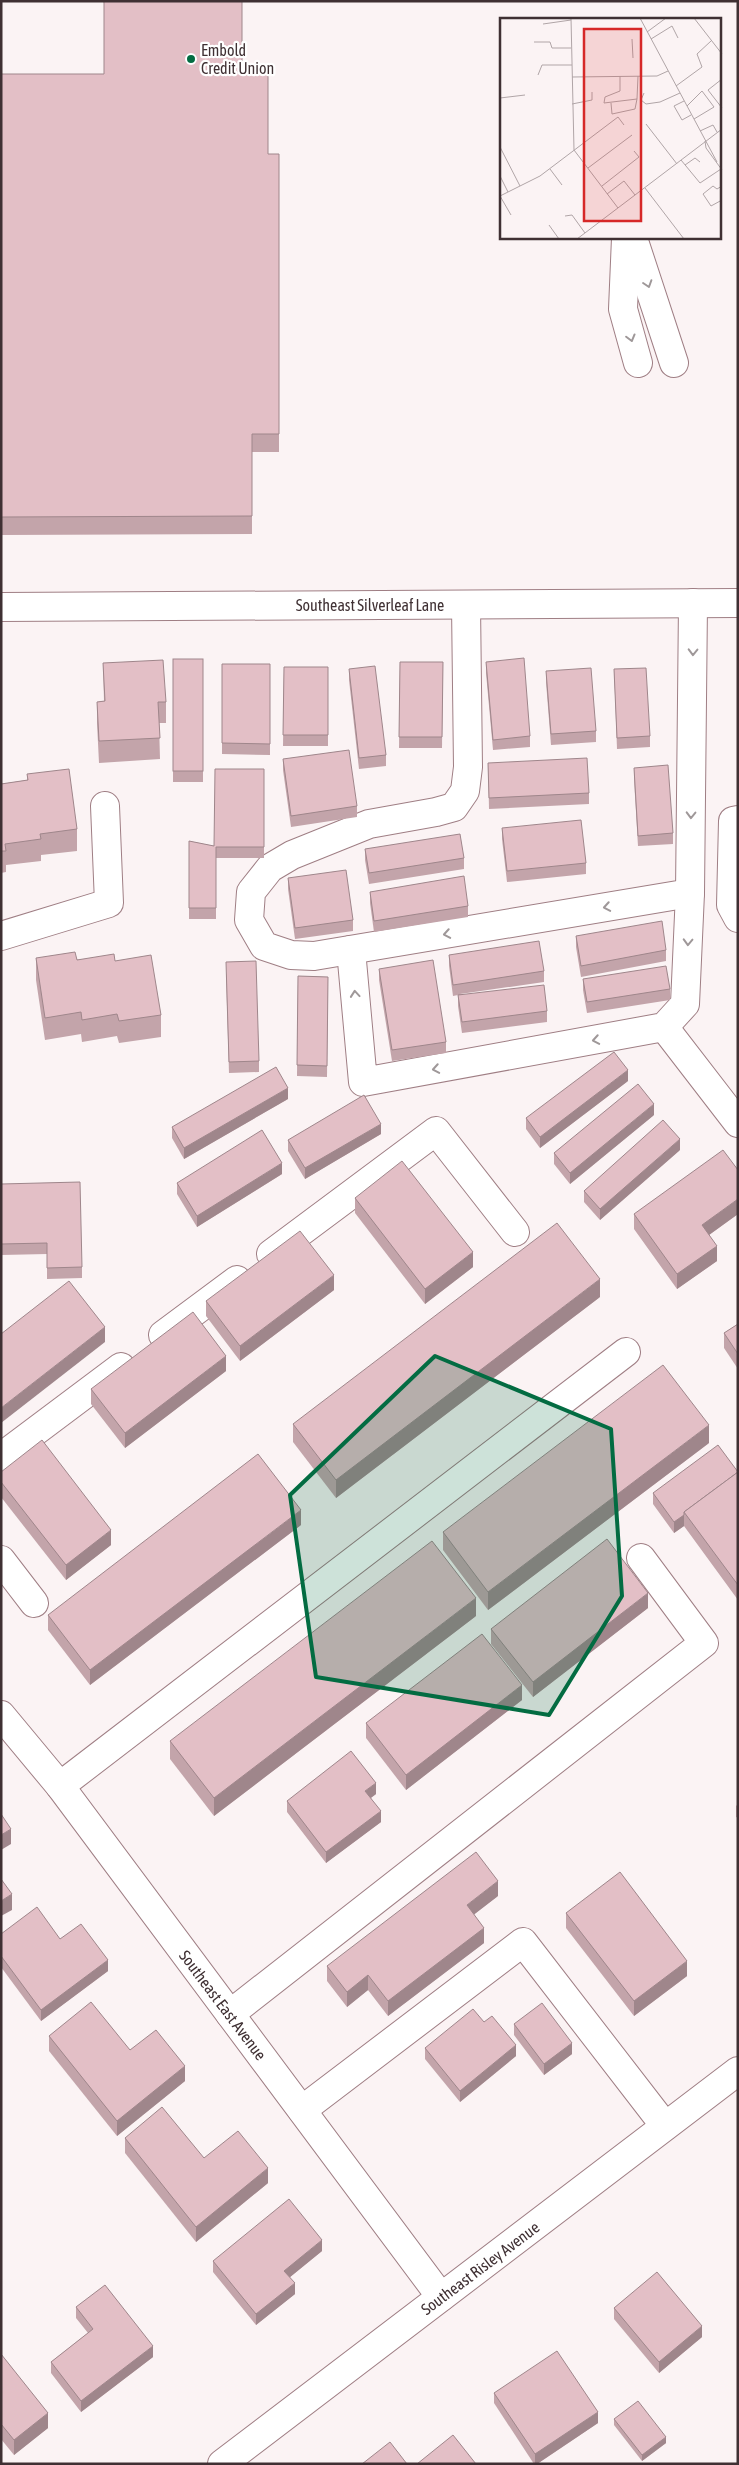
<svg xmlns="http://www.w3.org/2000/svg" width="739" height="2465" font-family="'Asap Condensed',sans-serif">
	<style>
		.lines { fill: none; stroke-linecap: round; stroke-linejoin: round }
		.minor-casing { stroke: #9f7e84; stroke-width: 30 }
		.minor { stroke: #fff; stroke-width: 28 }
		.wall { fill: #c3a4aa }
		.shaded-wall { fill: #9f868b }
		.building { fill: #e3bfc6; stroke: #9f868b }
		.oneway { stroke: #9f9899 }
		.marked { fill: #036c42; fill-opacity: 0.2; stroke: #036c42; stroke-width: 4; stroke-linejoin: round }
		.poi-dot { fill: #036c42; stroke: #fff; stroke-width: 2 }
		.labels { text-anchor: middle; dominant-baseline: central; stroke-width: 4.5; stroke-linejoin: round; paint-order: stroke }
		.poi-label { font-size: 16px; fill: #3f3033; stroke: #fff; text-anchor: start }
		.street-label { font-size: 16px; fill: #3f3033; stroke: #fff }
		.inset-road { fill: none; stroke: #b0a5a7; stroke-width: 1 }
		.view { fill: #d62828; fill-opacity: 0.15; stroke: #d62828; stroke-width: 2.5 }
		.inset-edge { fill: none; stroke: #3f3033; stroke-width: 2.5 }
	</style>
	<rect width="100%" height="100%" fill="#fbf3f4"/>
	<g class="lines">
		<g class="minor-casing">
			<g id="minor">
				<path d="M 626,238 L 623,309 L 638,363"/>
				<path d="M 633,238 L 674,363"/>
				<path d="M 466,605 L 468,767 L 465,791 L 454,807 L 436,812 L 369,824 L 292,855 L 270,868 L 251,892 L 249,920 L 264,946 L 291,955 L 314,956 L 690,893 L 693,603"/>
				<path d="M 1,607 L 738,603"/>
				<path d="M 738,820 L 733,821 L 731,905 L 738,918"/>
				<path d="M 1,936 L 109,903 L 105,806"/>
				<path d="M 351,950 L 363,1082 L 664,1027 L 685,1004 L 690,893"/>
				<path d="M 664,1027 L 738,1123"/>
				<path d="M 271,1254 L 436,1131 L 515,1232"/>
				<path d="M 163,1335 L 237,1280"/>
				<path d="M 1,1457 L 121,1367"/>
				<path d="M 1,1560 L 34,1603"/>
				<path d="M 1,1715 L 60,1786 L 441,2297"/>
				<path d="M 60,1786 L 626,1352"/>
				<path d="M 230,2014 L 704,1643 L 641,1558"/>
				<path d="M 302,2110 L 523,1942 L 665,2126"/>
				<path d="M 222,2464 L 738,2071"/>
			</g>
		</g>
		<use href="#minor" class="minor"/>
	</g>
	<g class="wall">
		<path d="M 103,1 L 242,1 L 242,66 L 268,154 L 279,154 L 279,452 L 252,452 L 252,534 L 1,535 L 1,74 L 104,74 L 104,3 Z"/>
		<rect x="173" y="659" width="30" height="123"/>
		<path d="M 400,662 L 443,662 L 442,748 L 399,748 Z"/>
		<path d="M 486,662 L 530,736 L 530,747 L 493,750 L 486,673 Z"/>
		<path d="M 103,663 L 166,702 L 166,723 L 159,723 L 160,759 L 99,763 L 97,723 L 97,702 L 104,701 Z"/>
		<path d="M 222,664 L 270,664 L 270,755 L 222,754 Z"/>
		<path d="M 284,667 L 328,667 L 328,746 L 283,746 Z"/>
		<path d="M 349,669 L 386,755 L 386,766 L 359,769 L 349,680 Z"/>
		<path d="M 614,669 L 650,736 L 650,747 L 617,749 Z"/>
		<path d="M 546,671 L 596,731 L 596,742 L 551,745 L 546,682 Z"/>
		<path d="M 283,759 L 357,806 L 357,817 L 291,827 L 283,770 Z"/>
		<path d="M 488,763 L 589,793 L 589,804 L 489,809 Z"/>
		<path d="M 634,768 L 673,833 L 673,844 L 638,846 L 634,779 Z"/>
		<path d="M 264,769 L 264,858 L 216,858 L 216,919 L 189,919 L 189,841 L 214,846 Z"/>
		<path d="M 27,774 L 77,829 L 77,851 L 41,855 L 41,861 L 6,865 L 6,872 L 1,873 L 1,784 L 27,780 Z"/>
		<path d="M 502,828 L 586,863 L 586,874 L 507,882 L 502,839 Z"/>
		<path d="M 365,849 L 464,858 L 464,869 L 369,884 L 365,860 Z"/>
		<path d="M 288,878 L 353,920 L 353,931 L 295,939 L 288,889 Z"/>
		<path d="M 370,892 L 468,906 L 468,917 L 374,932 L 370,903 Z"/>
		<path d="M 576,936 L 666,950 L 666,961 L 581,977 L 576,947 Z"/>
		<path d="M 449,955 L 544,971 L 544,982 L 460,994 L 547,1011 L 547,1022 L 462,1033 L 458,1006 L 458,995 L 453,996 L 449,966 Z"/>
		<path d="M 36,958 L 115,961 L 161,1015 L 161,1037 L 119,1043 L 117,1036 L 82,1042 L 81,1034 L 45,1040 L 36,980 Z"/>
		<path d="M 379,969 L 446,1042 L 446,1053 L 392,1061 L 379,980 Z"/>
		<path d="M 226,973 L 259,1061 L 259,1072 L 229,1073 Z"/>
		<path d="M 298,976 L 328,977 L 327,1077 L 297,1076 Z"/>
		<path d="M 583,979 L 670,989 L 670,1000 L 587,1013 L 583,990 Z"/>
		<path d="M 628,1081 L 540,1148 L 526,1129 L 526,1118 Z"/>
		<path d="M 288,1099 L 184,1159 L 172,1138 L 172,1127 Z"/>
		<path d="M 654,1115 L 570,1184 L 554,1164 L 554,1153 Z"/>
		<path d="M 381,1134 L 305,1179 L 288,1151 L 288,1140 Z"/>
		<path d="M 680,1150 L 600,1220 L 584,1202 L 584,1191 Z"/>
		<path d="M 282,1174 L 197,1227 L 177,1194 L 177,1183 Z"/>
		<path d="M 1,1184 L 82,1267 L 82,1278 L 47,1279 L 47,1254 L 1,1255 Z"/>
		<path d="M 355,1198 L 473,1267 L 425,1304 L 355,1213 Z"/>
		<path d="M 634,1214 L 738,1214 L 709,1235 L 717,1261 L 677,1289 L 634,1229 Z"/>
		<path d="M 334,1290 L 240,1361 L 206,1316 L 206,1301 Z"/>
		<path d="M 600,1297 L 336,1498 L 293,1442 L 293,1424 Z"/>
		<path d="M 738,1324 L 738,1369 L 724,1348 L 724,1333 Z"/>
		<path d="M 226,1371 L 125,1448 L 91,1404 L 91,1389 Z"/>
		<path d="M 709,1443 L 488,1610 L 443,1550 L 443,1532 Z"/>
		<path d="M 738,1471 L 738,1600 L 684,1526 L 674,1533 L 653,1504 L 653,1493 Z"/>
		<path d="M 1,1472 L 111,1545 L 66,1580 L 1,1497 Z"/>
		<path d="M 301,1525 L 90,1685 L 48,1630 L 48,1615 Z"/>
		<path d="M 648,1608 L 533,1697 L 491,1644 L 491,1629 Z"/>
		<path d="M 476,1616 L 214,1816 L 170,1759 L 170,1741 Z"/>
		<path d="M 522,1700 L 406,1790 L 366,1738 L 366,1723 Z"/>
		<path d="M 376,1794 L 371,1798 L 381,1822 L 326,1863 L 287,1812 L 287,1801 Z"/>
		<path d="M 738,1804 L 738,1818 L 736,1817 L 736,1806 Z"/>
		<path d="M 498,1896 L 474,1914 L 484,1943 L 388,2016 L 368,1990 L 347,2007 L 327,1981 L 327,1966 Z"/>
		<path d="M 566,1913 L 687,1976 L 634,2016 L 566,1928 Z"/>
		<path d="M 1,1934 L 60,1939 L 108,1971 L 41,2021 L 1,1967 Z"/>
		<path d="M 484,2022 L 516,2056 L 460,2102 L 425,2059 L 425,2048 Z"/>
		<path d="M 514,2024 L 572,2054 L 544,2075 L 514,2035 Z"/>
		<path d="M 49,2036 L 130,2050 L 185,2081 L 117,2136 L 49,2051 Z"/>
		<path d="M 125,2138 L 204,2158 L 268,2183 L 196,2242 L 125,2153 Z"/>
		<path d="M 322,2251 L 290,2277 L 295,2294 L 256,2325 L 213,2272 L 213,2261 Z"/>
		<path d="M 76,2307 L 153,2357 L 81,2412 L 51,2373 L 51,2362 L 88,2333 L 76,2318 Z"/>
		<path d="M 614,2308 L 702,2337 L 659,2373 L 614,2319 Z"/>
		<path d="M 1,2354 L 48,2428 L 14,2455 L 1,2439 Z"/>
		<path d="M 494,2393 L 598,2423 L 537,2464 L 534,2464 L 494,2403 Z"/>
		<path d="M 614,2419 L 666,2443 L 642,2461 L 614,2425 Z"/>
	</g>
	<g class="shaded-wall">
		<path d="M 628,1070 L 628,1081 L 540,1148 L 540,1137 Z"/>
		<path d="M 288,1088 L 288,1099 L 184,1159 L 184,1148 Z"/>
		<path d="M 654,1104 L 654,1115 L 570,1184 L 570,1173 Z"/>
		<path d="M 381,1124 L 381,1134 L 305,1179 L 305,1168 Z"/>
		<path d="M 680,1139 L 680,1150 L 600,1220 L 600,1209 Z"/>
		<path d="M 282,1163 L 282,1174 L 197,1227 L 197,1216 Z"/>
		<path d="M 738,1199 L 738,1214 L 702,1240 L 702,1225 Z"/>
		<path d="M 717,1246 L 717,1261 L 677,1289 L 677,1274 Z"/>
		<path d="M 473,1252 L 473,1267 L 425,1304 L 425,1289 Z"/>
		<path d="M 334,1275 L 334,1290 L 240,1361 L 240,1346 Z"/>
		<path d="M 600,1279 L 600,1297 L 336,1498 L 336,1480 Z"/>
		<path d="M 105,1327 L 105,1342 L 1,1423 L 1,1408 Z"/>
		<path d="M 226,1356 L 226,1371 L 125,1448 L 125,1433 Z"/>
		<path d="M 709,1425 L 709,1443 L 488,1610 L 488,1592 Z"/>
		<path d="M 301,1510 L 301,1525 L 90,1685 L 90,1670 Z"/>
		<path d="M 684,1515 L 684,1526 L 674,1533 L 674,1522 Z"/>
		<path d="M 111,1530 L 111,1545 L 66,1580 L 66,1565 Z"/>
		<path d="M 648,1593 L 648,1608 L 533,1697 L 533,1682 Z"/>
		<path d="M 476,1598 L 476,1616 L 214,1816 L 214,1798 Z"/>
		<path d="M 522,1685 L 522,1700 L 406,1790 L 406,1775 Z"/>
		<path d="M 376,1783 L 376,1794 L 365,1802 L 365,1791 Z"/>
		<path d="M 381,1811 L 381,1822 L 326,1863 L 326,1852 Z"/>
		<path d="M 11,1829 L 11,1844 L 1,1850 L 1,1835 Z"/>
		<path d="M 498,1881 L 498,1896 L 467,1920 L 467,1905 Z"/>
		<path d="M 12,1894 L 12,1910 L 1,1916 L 1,1901 Z"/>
		<path d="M 484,1928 L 484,1943 L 388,2016 L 388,2001 Z"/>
		<path d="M 108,1960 L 108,1971 L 41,2021 L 41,2010 Z"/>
		<path d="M 687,1961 L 687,1976 L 634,2016 L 634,2001 Z"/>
		<path d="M 368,1975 L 368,1990 L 347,2007 L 347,1992 Z"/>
		<path d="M 572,2043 L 572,2054 L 544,2075 L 544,2064 Z"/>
		<path d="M 516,2045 L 516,2056 L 460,2102 L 460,2091 Z"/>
		<path d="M 185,2066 L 185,2081 L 117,2136 L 117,2121 Z"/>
		<path d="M 268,2168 L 268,2183 L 196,2242 L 196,2227 Z"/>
		<path d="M 322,2240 L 322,2251 L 284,2282 L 284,2271 Z"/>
		<path d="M 295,2283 L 295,2294 L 256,2325 L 256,2314 Z"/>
		<path d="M 702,2326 L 702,2337 L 659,2373 L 659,2362 Z"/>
		<path d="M 153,2346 L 153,2357 L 81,2412 L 81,2401 Z"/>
		<path d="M 598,2412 L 598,2423 L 537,2464 L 535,2464 L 535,2454 Z"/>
		<path d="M 48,2413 L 48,2428 L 14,2455 L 14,2440 Z"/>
		<path d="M 666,2437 L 666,2443 L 642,2461 L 642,2455 Z"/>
	</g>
	<g class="building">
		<path d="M 104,1 L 242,1 L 242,66 L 268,66 L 268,154 L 279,154 L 279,434 L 252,434 L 252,516 L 1,517 L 1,74 L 104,74 Z"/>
		<path d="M 524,658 L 530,736 L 493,740 L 486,662 Z"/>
		<rect x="173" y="659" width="30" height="112"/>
		<path d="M 163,660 L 166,702 L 158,702 L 160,738 L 99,741 L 97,702 L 105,701 L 103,663 Z"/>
		<path d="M 400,662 L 443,662 L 442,737 L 399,737 Z"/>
		<path d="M 222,664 L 270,664 L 270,744 L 222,743 Z"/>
		<path d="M 375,666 L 386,755 L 359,758 L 349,669 Z"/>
		<path d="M 284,667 L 328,667 L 328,735 L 283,735 Z"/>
		<path d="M 591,668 L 596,731 L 551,734 L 546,671 Z"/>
		<path d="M 646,668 L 650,736 L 617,738 L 614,669 Z"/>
		<path d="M 349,750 L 357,806 L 291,816 L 283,759 Z"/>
		<path d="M 587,758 L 589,793 L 489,798 L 488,763 Z"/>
		<path d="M 668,765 L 673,833 L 638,836 L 634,768 Z"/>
		<path d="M 69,769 L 77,829 L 40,834 L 41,839 L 5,844 L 6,851 L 1,851 L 1,784 L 28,780 L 27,774 Z"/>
		<path d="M 215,769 L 264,769 L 264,847 L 216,847 L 216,908 L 189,908 L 189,841 L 214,846 Z"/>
		<path d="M 581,820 L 586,863 L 507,871 L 502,828 Z"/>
		<path d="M 460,834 L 464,858 L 369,873 L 365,849 Z"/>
		<path d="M 346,870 L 353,920 L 295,928 L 288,878 Z"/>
		<path d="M 464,876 L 468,906 L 374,921 L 370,892 Z"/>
		<path d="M 662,921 L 666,950 L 581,966 L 576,936 Z"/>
		<path d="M 539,941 L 544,971 L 453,985 L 449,955 Z"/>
		<path d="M 75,952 L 77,960 L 114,954 L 115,961 L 151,955 L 161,1015 L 119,1021 L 117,1014 L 82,1020 L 81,1012 L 45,1018 L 36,958 Z"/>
		<path d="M 433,960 L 446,1042 L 392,1050 L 379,969 Z"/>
		<path d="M 256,961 L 259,1061 L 229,1062 L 226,962 Z"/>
		<path d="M 666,966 L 670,989 L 587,1002 L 583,979 Z"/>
		<path d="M 298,976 L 328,977 L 327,1066 L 297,1065 Z"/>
		<path d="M 544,985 L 547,1011 L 462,1022 L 458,995 Z"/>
		<path d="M 614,1052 L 628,1070 L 540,1137 L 526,1118 Z"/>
		<path d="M 276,1067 L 288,1088 L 184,1148 L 172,1127 Z"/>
		<path d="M 638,1084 L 654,1104 L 570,1173 L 554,1153 Z"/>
		<path d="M 364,1095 L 381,1124 L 305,1168 L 288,1140 Z"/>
		<path d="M 663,1120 L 680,1139 L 600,1209 L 584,1191 Z"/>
		<path d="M 262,1130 L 282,1163 L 197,1216 L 177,1183 Z"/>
		<path d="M 723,1150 L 738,1170 L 738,1199 L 702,1225 L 717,1246 L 677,1274 L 634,1214 Z"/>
		<path d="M 402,1161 L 473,1252 L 425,1289 L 355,1198 Z"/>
		<path d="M 80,1182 L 82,1267 L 47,1268 L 47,1243 L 1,1244 L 1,1184 Z"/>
		<path d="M 557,1223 L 600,1279 L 336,1480 L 293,1424 Z"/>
		<path d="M 300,1231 L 334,1275 L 240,1346 L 206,1301 Z"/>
		<path d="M 69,1281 L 105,1327 L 1,1408 L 1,1334 Z"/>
		<path d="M 193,1312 L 226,1356 L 125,1433 L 91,1389 Z"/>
		<path d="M 738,1324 L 738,1354 L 724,1333 Z"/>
		<path d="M 663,1365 L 709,1425 L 488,1592 L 443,1532 Z"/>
		<path d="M 42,1440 L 111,1530 L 66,1565 L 1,1482 L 1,1472 Z"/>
		<path d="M 718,1445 L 738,1472 L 684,1512 L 684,1515 L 674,1522 L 653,1493 Z"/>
		<path d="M 258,1454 L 301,1510 L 90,1670 L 48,1615 Z"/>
		<path d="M 738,1472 L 738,1585 L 684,1512 Z"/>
		<path d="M 607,1539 L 648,1593 L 533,1682 L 491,1629 Z"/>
		<path d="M 432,1541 L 476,1598 L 214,1798 L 170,1741 Z"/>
		<path d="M 482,1634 L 522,1685 L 406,1775 L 366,1723 Z"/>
		<path d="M 351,1751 L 376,1783 L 365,1791 L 381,1811 L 326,1852 L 287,1801 Z"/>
		<path d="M 1,1814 L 11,1829 L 1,1835 Z"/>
		<path d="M 476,1852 L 498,1881 L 467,1905 L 484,1928 L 388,2001 L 368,1975 L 347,1992 L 327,1966 Z"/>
		<path d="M 620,1872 L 687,1961 L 634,2001 L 566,1913 Z"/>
		<path d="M 1,1879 L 12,1894 L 1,1901 Z"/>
		<path d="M 37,1907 L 60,1939 L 81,1924 L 108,1960 L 41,2010 L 1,1956 L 1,1934 Z"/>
		<path d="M 91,2002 L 130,2050 L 156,2030 L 185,2066 L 117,2121 L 49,2036 Z"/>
		<path d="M 542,2003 L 572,2043 L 544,2064 L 514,2024 Z"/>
		<path d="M 473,2009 L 484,2022 L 492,2016 L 516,2045 L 460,2091 L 425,2048 Z"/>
		<path d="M 162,2107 L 204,2158 L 238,2131 L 268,2168 L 196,2227 L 125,2138 Z"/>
		<path d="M 289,2199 L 322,2240 L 284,2271 L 295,2283 L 256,2314 L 213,2261 Z"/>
		<path d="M 657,2272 L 702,2326 L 659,2362 L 614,2308 Z"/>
		<path d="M 105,2285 L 153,2346 L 81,2401 L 51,2362 L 93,2329 L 76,2307 Z"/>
		<path d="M 557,2351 L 598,2412 L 535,2454 L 494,2393 Z"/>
		<path d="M 1,2354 L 48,2413 L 14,2440 L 1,2424 Z"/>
		<path d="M 638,2401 L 666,2437 L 642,2455 L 614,2419 Z"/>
		<path d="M 453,2435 L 476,2464 L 417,2464 Z"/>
		<path d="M 390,2442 L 407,2464 L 362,2464 Z"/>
	</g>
	<defs><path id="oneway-chevron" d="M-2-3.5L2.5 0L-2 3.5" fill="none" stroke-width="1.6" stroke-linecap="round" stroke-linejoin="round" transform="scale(1.25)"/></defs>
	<g class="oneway">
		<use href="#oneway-chevron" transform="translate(648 284) rotate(72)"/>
		<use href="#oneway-chevron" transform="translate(631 338) rotate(75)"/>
		<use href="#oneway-chevron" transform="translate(693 652) rotate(91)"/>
		<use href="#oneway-chevron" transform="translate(691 815) rotate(91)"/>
		<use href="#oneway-chevron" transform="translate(607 907) rotate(170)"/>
		<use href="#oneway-chevron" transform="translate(447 934) rotate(170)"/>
		<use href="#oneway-chevron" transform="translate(688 942) rotate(92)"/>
		<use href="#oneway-chevron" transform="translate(355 994) rotate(-95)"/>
		<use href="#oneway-chevron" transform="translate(596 1040) rotate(170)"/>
		<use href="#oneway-chevron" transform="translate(436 1069) rotate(170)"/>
	</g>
	<path class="marked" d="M 435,1356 L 611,1429 L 622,1596 L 549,1715 L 316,1677 L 290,1495 Z"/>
	<circle class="poi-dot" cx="191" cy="59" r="5"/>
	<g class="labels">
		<g class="poi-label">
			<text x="201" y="50">Embold<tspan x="201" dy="18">Credit Union</tspan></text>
		</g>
		<g class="street-label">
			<text x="370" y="605">Southeast Silverleaf Lane</text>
			<text transform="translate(223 2005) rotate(53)">Southeast East Avenue</text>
			<text transform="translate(480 2268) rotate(-37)">Southeast Risley Avenue</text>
		</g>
	</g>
	<g transform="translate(500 18)">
		<rect width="221" height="221" fill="#fbf3f4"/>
		<path class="inset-road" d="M 71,0 L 74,132 L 118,190M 140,0 L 217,144M 194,0 L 222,36M 43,6 L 71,2M 147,14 L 166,0M 132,21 L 133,40M 151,21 L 172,8 L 178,20M 34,24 L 50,24 L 52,30 L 71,30M 38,57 L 42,47 L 72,47M 120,58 L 120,73 L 105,79 L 104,85 L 137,81 L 138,58M 72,59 L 157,58 L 168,53M 222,61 L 208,72 L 222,90M 176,68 L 202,49 L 197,36 L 211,23M 144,75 L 141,82 L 146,86 L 160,84 L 180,75M 0,80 L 25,77M 184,83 L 174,88 L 182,102 L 191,97M 111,85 L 112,96 L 135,91 L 137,81M 72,86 L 92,82 L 92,74M 187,88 L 202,73 L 214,89 L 194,101M 146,106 L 177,146M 200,113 L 213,107 L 217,114M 205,123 L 206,130 L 222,152M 0,129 L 20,168M 181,142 L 200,165 L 221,151M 185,147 L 195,140 L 200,144M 88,150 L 132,117M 50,151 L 62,167M 0,158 L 8,174M 102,168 L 139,139 L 134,133M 222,168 L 217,171 L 213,168 L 203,176 L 211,188 L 222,182M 145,170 L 184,221M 107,176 L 124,163 L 135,177M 0,178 L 40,158 L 118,99 L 124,107M 0,178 L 11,197M 65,198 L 72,197 L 85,215M 49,207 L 59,221M 77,221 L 222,111"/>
		<path class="view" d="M 84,11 L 141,11 L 141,203 L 84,203 Z"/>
		<rect width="221" height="221" class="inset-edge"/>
	</g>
	<rect width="739" height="2465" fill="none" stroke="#3f3033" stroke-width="5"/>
</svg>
